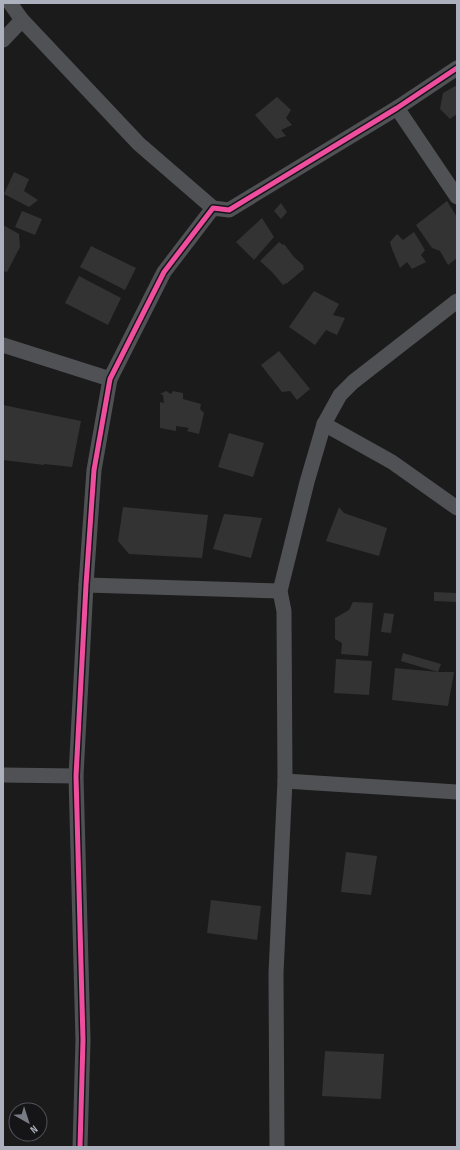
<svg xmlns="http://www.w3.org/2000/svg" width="460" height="1150" font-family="'Sofia Sans Condensed',sans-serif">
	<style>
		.building { fill: #333334 }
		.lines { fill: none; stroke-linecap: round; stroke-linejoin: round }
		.minor { stroke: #4f5154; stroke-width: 15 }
		.cycleway-casing { stroke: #151518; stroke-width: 8 }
		.cycleway { stroke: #ef4d9e; stroke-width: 5 }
	</style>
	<rect width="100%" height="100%" fill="#1b1b1b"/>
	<g class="building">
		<path d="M 457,85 L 457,114 L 450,119 L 440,109 L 443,93 Z"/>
		<path d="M 277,97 L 291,110 L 286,118 L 292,125 L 281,130 L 286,136 L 276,139 L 255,115 Z"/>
		<path d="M 14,172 L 29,179 L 24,191 L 38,200 L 29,207 L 4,194 Z"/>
		<path d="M 447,201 L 457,217 L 457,258 L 448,265 L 440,251 L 432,248 L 416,225 Z"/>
		<path d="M 281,203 L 287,212 L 281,219 L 274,211 Z"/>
		<path d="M 22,211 L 42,219 L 35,235 L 15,227 Z"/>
		<path d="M 262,218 L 274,237 L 254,260 L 236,242 Z"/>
		<path d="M 3,225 L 19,234 L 20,247 L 7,272 L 3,271 Z"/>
		<path d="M 414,232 L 425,250 L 421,255 L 426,262 L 412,269 L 407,262 L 400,268 L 392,249 L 390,242 L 397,234 L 403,240 Z"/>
		<path d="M 279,242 L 283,245 L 284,244 L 294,257 L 304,266 L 303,267 L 304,269 L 286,284 L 286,283 L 283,285 L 272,272 L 260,261 Z"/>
		<path d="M 91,246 L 136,268 L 125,290 L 80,267 Z"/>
		<path d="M 79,276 L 121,298 L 108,325 L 65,303 Z"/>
		<path d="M 314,291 L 339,304 L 333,315 L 345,318 L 337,335 L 326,330 L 315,345 L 289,327 Z"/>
		<path d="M 279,351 L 310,389 L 297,400 L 290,391 L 282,392 L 261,365 Z"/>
		<path d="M 166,391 L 171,394 L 173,391 L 183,393 L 183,399 L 201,404 L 200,409 L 204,413 L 199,434 L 187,431 L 189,428 L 176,426 L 176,431 L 160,428 L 160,402 L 164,403 L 163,395 L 160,394 Z"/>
		<path d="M 3,405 L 81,421 L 72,467 L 44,464 L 44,465 L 3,460 Z"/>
		<path d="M 229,433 L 264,443 L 253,477 L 218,467 Z"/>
		<path d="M 123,507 L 208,515 L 202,558 L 129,554 L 118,541 Z"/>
		<path d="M 339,507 L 344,513 L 387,528 L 379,556 L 326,541 Z"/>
		<path d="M 224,514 L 262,518 L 251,558 L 213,549 Z"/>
		<path d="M 434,592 L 456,593 L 456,602 L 434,601 Z"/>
		<path d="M 353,602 L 373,603 L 368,656 L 341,654 L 342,643 L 335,639 L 335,618 L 349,610 Z"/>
		<path d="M 384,613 L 394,614 L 391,633 L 381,632 Z"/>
		<path d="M 403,653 L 441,664 L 438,672 L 454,672 L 448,706 L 392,700 L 395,668 L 438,672 L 401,661 Z"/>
		<path d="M 336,659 L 372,661 L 369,695 L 334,693 Z"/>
		<path d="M 346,852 L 377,856 L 371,895 L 341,892 Z"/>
		<path d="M 211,900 L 261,906 L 257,940 L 207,933 Z"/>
		<path d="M 325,1051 L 384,1054 L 381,1099 L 322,1096 Z"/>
	</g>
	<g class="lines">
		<g class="minor">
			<path d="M 10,3 L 22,20 L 139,144 L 213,208"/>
			<path d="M 3,40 L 22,20"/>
			<path d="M 397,108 L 457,197"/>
			<path d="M 3,345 L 110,379"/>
			<path d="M 324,424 L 392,462 L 457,508"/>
			<path d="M 86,585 L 280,591"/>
			<path d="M 3,775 L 76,776"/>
			<path d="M 285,781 L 457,792"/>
			<path d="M 80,1147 L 83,1040 L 76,776 L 86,585 L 94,470 L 110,379 L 164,272 L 213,208 L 229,210 L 397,108 L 457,68"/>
			<path d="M 277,1147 L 276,973 L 285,781 L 284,611 L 280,591 L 307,482 L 324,424 L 340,395 L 353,382 L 457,301"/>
		</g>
		<g class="cycleway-casing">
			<path id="cycleway" d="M 80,1147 L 83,1040 L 76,776 L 86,585 L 94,470 L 110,379 L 164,272 L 213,208 L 229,210 L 397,108 L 457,68"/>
		</g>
		<use href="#cycleway" class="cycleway"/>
	</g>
	<rect width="460" height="1150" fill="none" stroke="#acb1bd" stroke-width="8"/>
	<g transform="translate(28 1122) rotate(141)"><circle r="19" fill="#151518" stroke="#51535a"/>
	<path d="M0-3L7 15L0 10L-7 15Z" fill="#797c84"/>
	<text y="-6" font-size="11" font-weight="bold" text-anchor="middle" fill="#acb1bd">N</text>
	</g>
</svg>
